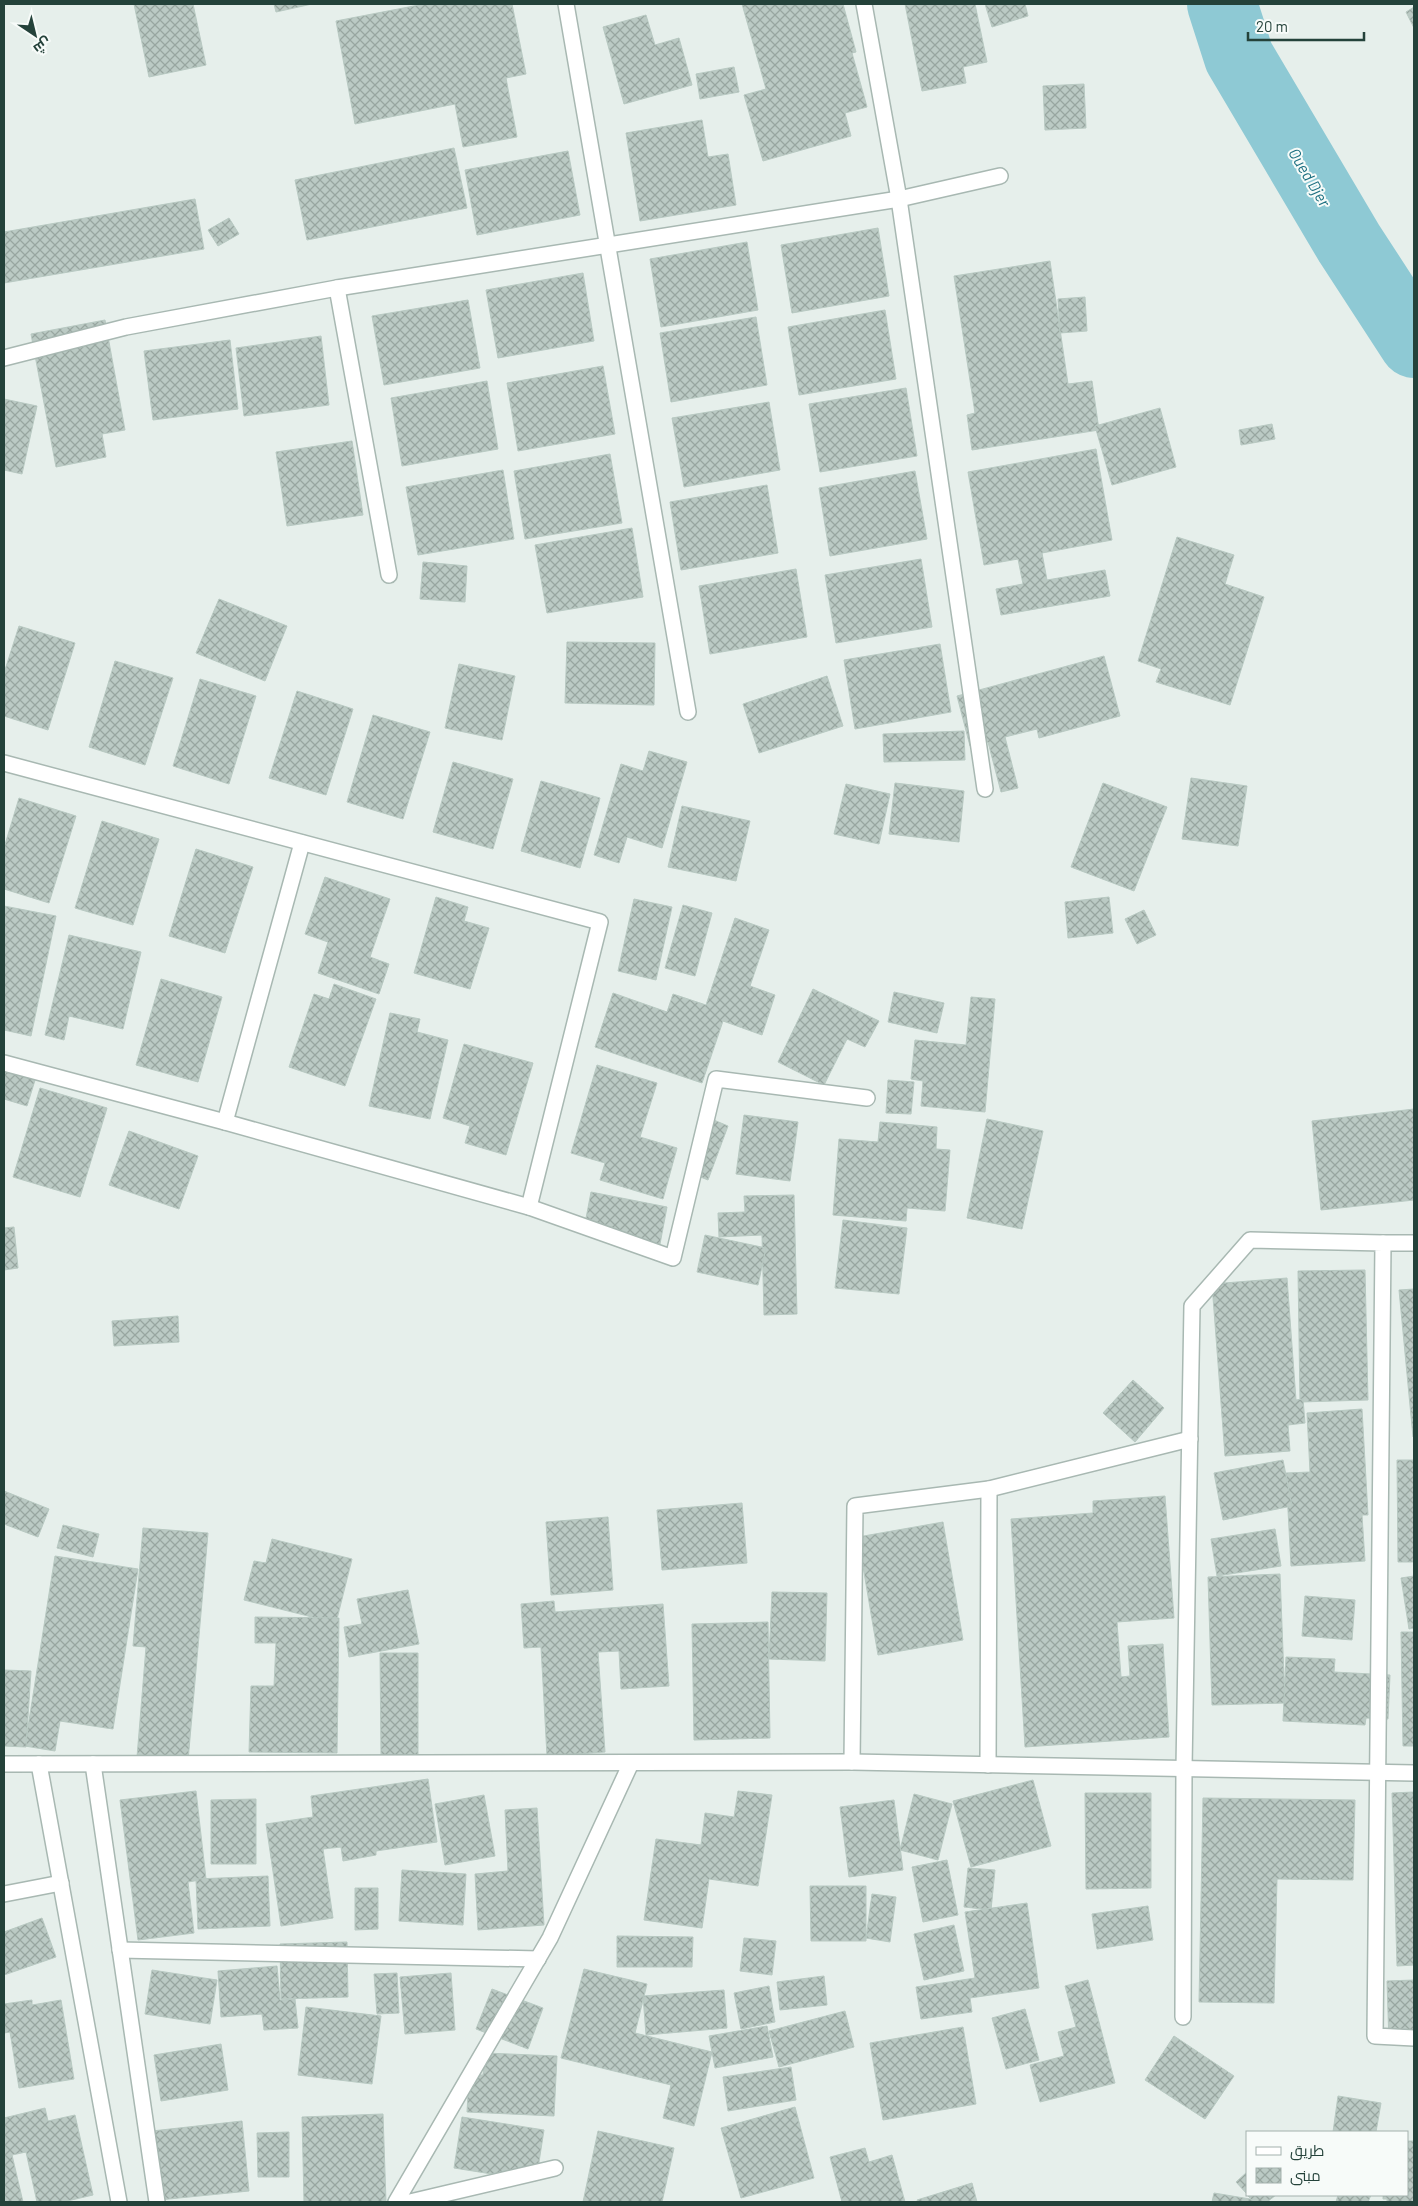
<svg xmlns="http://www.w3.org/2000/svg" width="1418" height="2206" font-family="Barlow,Cairo,sans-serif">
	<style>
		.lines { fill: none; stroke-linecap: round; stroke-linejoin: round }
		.river { stroke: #8ec9d4; stroke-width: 70 }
		.building { fill: url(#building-cross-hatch); stroke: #b8c9c2 }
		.minor-casing { stroke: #a8b8b2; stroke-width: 18 }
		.tertiary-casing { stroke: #a8b8b2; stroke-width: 18 }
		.minor { stroke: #fff; stroke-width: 15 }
		.tertiary { stroke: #fff; stroke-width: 15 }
		.labels { text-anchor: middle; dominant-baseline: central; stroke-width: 4; stroke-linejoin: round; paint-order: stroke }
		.water-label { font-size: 16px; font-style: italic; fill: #1c6f80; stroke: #f7fbf9 }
	</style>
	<defs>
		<pattern id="building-cross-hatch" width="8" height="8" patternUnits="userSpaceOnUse" patternTransform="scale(1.25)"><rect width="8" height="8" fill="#bbcac4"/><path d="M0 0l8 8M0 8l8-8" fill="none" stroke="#98a6a0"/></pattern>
	</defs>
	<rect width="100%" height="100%" fill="#e6efeb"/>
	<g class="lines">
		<path class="river" d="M 1222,4 L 1239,57 L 1349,243 L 1414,343"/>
	</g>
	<g class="building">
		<path d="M 134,4 L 193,4 L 206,65 L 149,77 Z"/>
		<path d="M 274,4 L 312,4 L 276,12 Z"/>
		<path d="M 424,4 L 512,4 L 526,74 L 506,78 L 517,137 L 463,147 L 455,104 L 355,124 L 336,21 Z"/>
		<path d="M 742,4 L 843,4 L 856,52 L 852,53 L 867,107 L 845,113 L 851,136 L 763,161 L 744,95 L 766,89 Z"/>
		<path d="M 905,4 L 975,4 L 987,62 L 963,67 L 966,83 L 922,91 Z"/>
		<path d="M 985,4 L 1025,4 L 1028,16 L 992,27 Z"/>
		<path d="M 1414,7 L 1414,28 L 1406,12 Z"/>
		<path d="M 646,15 L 655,45 L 679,38 L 692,85 L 624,104 L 603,27 Z"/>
		<path d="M 734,67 L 739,92 L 700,99 L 696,74 Z"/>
		<path d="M 1084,84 L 1086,128 L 1045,130 L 1043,86 Z"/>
		<path d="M 702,120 L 708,157 L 728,154 L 736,205 L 640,221 L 626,133 Z"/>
		<path d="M 454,148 L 467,208 L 307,240 L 295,180 Z"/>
		<path d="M 568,151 L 580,215 L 477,235 L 465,170 Z"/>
		<path d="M 195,199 L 204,249 L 4,283 L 4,232 Z"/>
		<path d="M 229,218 L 239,234 L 218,246 L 208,230 Z"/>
		<path d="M 878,228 L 889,296 L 792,313 L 781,245 Z"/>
		<path d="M 747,242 L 758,310 L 661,327 L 650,259 Z"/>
		<path d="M 1050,261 L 1068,384 L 1092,381 L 1099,430 L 972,450 L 967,415 L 975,413 L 954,276 Z"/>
		<path d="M 583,273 L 594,341 L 498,358 L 486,290 Z"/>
		<path d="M 1085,297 L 1087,331 L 1060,333 L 1058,299 Z"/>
		<path d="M 468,300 L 480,368 L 384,385 L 372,316 Z"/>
		<path d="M 885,310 L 896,379 L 799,395 L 788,327 Z"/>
		<path d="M 756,317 L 767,385 L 671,402 L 660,333 Z"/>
		<path d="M 105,320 L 125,430 L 102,434 L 106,457 L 56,467 L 31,334 Z"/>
		<path d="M 321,336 L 329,405 L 244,416 L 236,348 Z"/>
		<path d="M 230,340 L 238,409 L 153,420 L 144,351 Z"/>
		<path d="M 603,366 L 615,434 L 518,451 L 507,383 Z"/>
		<path d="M 487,381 L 498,449 L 402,466 L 391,398 Z"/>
		<path d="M 906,388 L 917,456 L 820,472 L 809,404 Z"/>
		<path d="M 4,399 L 37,406 L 22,474 L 4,470 Z"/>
		<path d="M 769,402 L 780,470 L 684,487 L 672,418 Z"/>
		<path d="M 1160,408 L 1176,467 L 1112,485 L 1095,426 Z"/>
		<path d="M 1272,424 L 1275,439 L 1241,445 L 1239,430 Z"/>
		<path d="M 352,441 L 363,515 L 287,526 L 276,452 Z"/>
		<path d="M 1096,449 L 1112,540 L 1042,553 L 1047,580 L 1105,570 L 1110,596 L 1001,615 L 996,589 L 1023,584 L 1018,559 L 984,565 L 968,472 Z"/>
		<path d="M 610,454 L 622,523 L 525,539 L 514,471 Z"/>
		<path d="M 503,470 L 514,539 L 418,555 L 406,487 Z"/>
		<path d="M 915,471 L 927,539 L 830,556 L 819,488 Z"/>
		<path d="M 767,485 L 778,553 L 681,570 L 670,502 Z"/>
		<path d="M 632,528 L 643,597 L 547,613 L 535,545 Z"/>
		<path d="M 1177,537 L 1234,555 L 1225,584 L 1264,597 L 1230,705 L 1156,682 L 1161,669 L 1138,661 Z"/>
		<path d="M 921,559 L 932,627 L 836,643 L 825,575 Z"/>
		<path d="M 423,562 L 467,566 L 465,602 L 420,599 Z"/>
		<path d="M 796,569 L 807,637 L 710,654 L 699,586 Z"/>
		<path d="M 219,599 L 287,626 L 265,681 L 196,653 Z"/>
		<path d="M 19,626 L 75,643 L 48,730 L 4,716 L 4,673 Z"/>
		<path d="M 567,642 L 655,643 L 654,705 L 565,703 Z"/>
		<path d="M 940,644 L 951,712 L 855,729 L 844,660 Z"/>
		<path d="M 1104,656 L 1120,716 L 1039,738 L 1037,729 L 1005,737 L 1018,788 L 1001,792 L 988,742 L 970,746 L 957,696 Z"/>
		<path d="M 115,661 L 173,678 L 145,765 L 89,747 Z"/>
		<path d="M 459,664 L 515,676 L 502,740 L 445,728 Z"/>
		<path d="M 827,676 L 843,726 L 759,753 L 743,704 Z"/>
		<path d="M 200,679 L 256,696 L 229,784 L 173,766 Z"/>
		<path d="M 297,691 L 353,709 L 326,795 L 269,778 Z"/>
		<path d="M 373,715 L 430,732 L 403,819 L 347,802 Z"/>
		<path d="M 964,731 L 965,760 L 884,762 L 883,734 Z"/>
		<path d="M 649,751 L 687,762 L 662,848 L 627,837 L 619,863 L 594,855 L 621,764 L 643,771 Z"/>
		<path d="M 453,762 L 513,779 L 493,849 L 433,832 Z"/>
		<path d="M 1191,778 L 1247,786 L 1238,846 L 1182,839 Z"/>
		<path d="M 541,781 L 600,798 L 580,868 L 521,851 Z"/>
		<path d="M 895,783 L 964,791 L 959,842 L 889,834 Z"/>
		<path d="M 1103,783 L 1167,807 L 1134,891 L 1071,867 Z"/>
		<path d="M 846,784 L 890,794 L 879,844 L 834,834 Z"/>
		<path d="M 19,798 L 76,816 L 49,903 L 4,889 L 4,848 Z"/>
		<path d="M 682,806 L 750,821 L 736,881 L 668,867 Z"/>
		<path d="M 102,821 L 159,839 L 133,925 L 75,908 Z"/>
		<path d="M 196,849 L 253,867 L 225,953 L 169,936 Z"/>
		<path d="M 325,877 L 390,899 L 370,957 L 389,964 L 379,994 L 318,973 L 328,942 L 305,934 Z"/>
		<path d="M 436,897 L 468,907 L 464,921 L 489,928 L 470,989 L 414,973 Z"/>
		<path d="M 1109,897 L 1113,933 L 1068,938 L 1065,902 Z"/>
		<path d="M 634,899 L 672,907 L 656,980 L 618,971 Z"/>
		<path d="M 683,905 L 712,913 L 695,976 L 665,968 Z"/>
		<path d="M 4,906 L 56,916 L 31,1036 L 4,1030 Z"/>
		<path d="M 1144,910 L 1156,935 L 1137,944 L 1125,919 Z"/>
		<path d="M 735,918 L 769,930 L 750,986 L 775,995 L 762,1035 L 723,1021 L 702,1083 L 595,1047 L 613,993 L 667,1012 L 673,994 L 706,1005 Z"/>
		<path d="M 69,935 L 141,952 L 123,1029 L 69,1016 L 64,1040 L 45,1035 Z"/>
		<path d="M 161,979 L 222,997 L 198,1082 L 136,1065 Z"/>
		<path d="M 334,984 L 376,999 L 345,1086 L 289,1067 L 314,994 L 329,999 Z"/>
		<path d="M 813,989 L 879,1021 L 865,1047 L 847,1039 L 824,1085 L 778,1062 Z"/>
		<path d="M 894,992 L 944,1003 L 937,1033 L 888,1022 Z"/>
		<path d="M 971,997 L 995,999 L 985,1112 L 921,1106 L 923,1081 L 911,1079 L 915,1040 L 966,1045 Z"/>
		<path d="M 390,1013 L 420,1019 L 417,1032 L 448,1040 L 430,1119 L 369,1106 Z"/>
		<path d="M 464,1044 L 533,1063 L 506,1155 L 465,1143 L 470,1126 L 443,1118 Z"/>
		<path d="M 597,1065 L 657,1083 L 640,1137 L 677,1148 L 663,1199 L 600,1180 L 605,1163 L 571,1153 Z"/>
		<path d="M 4,1067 L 36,1077 L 27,1106 L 4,1099 Z"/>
		<path d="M 888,1080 L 914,1082 L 911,1114 L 886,1113 Z"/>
		<path d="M 40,1088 L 107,1108 L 80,1197 L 13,1177 Z"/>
		<path d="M 1414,1109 L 1414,1200 L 1321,1210 L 1312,1121 Z"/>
		<path d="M 744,1115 L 798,1122 L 790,1181 L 736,1174 Z"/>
		<path d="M 709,1118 L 728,1126 L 708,1180 L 688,1172 Z"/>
		<path d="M 987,1119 L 1043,1131 L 1022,1229 L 967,1218 Z"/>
		<path d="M 880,1122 L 937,1127 L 936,1149 L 950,1150 L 945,1211 L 907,1208 L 906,1221 L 833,1215 L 839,1139 L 878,1142 Z"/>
		<path d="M 129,1131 L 198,1156 L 179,1209 L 109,1185 Z"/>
		<path d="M 591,1192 L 667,1207 L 660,1244 L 584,1229 Z"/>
		<path d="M 794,1195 L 797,1314 L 764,1315 L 762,1235 L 719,1237 L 718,1213 L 745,1212 L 744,1196 Z"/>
		<path d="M 843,1220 L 907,1228 L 899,1294 L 835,1288 Z"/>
		<path d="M 14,1227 L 18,1268 L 4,1270 L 4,1228 Z"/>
		<path d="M 705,1235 L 766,1248 L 758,1285 L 697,1272 Z"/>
		<path d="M 1365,1270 L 1368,1400 L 1300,1402 L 1298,1271 Z"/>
		<path d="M 1287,1278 L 1296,1400 L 1303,1399 L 1305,1423 L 1288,1425 L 1290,1451 L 1225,1456 L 1212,1284 Z"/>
		<path d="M 1414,1289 L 1414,1437 L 1413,1437 L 1399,1290 Z"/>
		<path d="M 178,1316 L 179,1342 L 114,1346 L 112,1321 Z"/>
		<path d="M 1133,1380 L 1164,1408 L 1135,1442 L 1103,1413 Z"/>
		<path d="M 1362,1409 L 1368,1515 L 1362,1515 L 1365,1561 L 1291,1566 L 1286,1473 L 1310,1472 L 1307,1413 Z"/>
		<path d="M 1283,1460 L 1292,1506 L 1223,1520 L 1214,1473 Z"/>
		<path d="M 1397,1460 L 1414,1460 L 1414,1562 L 1398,1562 Z"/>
		<path d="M 4,1491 L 49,1509 L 38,1537 L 4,1524 Z"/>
		<path d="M 1165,1496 L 1174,1618 L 1117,1622 L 1121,1677 L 1130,1676 L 1128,1646 L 1163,1644 L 1169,1737 L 1025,1747 L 1011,1519 L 1093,1513 L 1093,1501 Z"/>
		<path d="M 742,1503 L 747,1563 L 662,1570 L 657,1510 Z"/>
		<path d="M 608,1517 L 613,1590 L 551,1595 L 546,1522 Z"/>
		<path d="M 943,1522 L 963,1640 L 878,1655 L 858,1537 Z"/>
		<path d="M 63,1525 L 99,1534 L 93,1557 L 57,1548 Z"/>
		<path d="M 143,1528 L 208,1533 L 188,1761 L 137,1757 L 146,1647 L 133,1646 Z"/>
		<path d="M 1275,1529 L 1281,1566 L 1217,1576 L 1211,1539 Z"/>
		<path d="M 272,1539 L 352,1559 L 336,1623 L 244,1600 L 254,1561 L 266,1563 Z"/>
		<path d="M 55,1556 L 138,1569 L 113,1729 L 60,1721 L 55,1751 L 25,1746 Z"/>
		<path d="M 1280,1574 L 1285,1703 L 1212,1705 L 1208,1577 Z"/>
		<path d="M 1414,1576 L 1414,1628 L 1409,1629 L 1401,1578 Z"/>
		<path d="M 408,1590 L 419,1644 L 349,1657 L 344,1627 L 362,1624 L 357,1599 Z"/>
		<path d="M 772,1592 L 827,1593 L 825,1661 L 769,1659 Z"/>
		<path d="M 1305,1596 L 1355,1600 L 1352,1640 L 1302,1636 Z"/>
		<path d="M 554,1601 L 555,1612 L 663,1604 L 669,1686 L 621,1689 L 619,1651 L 598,1652 L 605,1752 L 547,1756 L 541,1647 L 524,1648 L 521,1604 Z"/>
		<path d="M 255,1617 L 339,1618 L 337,1753 L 249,1752 L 251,1686 L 274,1686 L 276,1643 L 255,1643 Z"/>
		<path d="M 768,1622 L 770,1738 L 694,1740 L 692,1624 Z"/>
		<path d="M 1401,1632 L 1414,1632 L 1414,1746 L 1403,1746 Z"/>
		<path d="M 380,1653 L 418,1653 L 418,1756 L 381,1756 Z"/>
		<path d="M 1286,1657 L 1335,1659 L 1334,1672 L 1390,1675 L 1388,1719 L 1366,1718 L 1365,1725 L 1283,1721 Z"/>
		<path d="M 4,1670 L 31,1671 L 26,1747 L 4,1746 Z"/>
		<path d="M 428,1779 L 437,1842 L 376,1851 L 376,1855 L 343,1861 L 341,1847 L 323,1849 L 333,1918 L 281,1926 L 266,1824 L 313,1817 L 311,1796 Z"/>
		<path d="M 1033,1780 L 1051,1846 L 971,1867 L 953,1801 Z"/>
		<path d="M 196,1791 L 206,1879 L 188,1882 L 194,1933 L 138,1940 L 120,1800 Z"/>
		<path d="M 738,1791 L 772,1795 L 758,1886 L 709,1879 L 702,1928 L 644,1920 L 656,1839 L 701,1845 L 705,1813 L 734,1817 Z"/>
		<path d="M 1414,1792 L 1414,1965 L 1397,1966 L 1392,1793 Z"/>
		<path d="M 1085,1793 L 1151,1793 L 1151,1888 L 1086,1889 Z"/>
		<path d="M 914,1794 L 952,1804 L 938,1860 L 900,1850 Z"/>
		<path d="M 484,1795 L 495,1856 L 445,1865 L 435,1804 Z"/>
		<path d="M 1203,1798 L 1355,1800 L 1353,1880 L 1277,1879 L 1274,2003 L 1199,2002 Z"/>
		<path d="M 256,1799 L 256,1864 L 211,1864 L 211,1800 Z"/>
		<path d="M 894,1800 L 903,1870 L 849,1877 L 840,1807 Z"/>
		<path d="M 537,1808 L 544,1925 L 478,1930 L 475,1874 L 508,1871 L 505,1810 Z"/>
		<path d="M 947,1860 L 958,1915 L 923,1922 L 912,1867 Z"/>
		<path d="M 968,1868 L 995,1870 L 991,1910 L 964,1907 Z"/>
		<path d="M 402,1870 L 466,1874 L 463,1925 L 399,1921 Z"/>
		<path d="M 268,1876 L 270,1926 L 198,1929 L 196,1879 Z"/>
		<path d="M 810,1886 L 866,1886 L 866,1941 L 811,1941 Z"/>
		<path d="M 355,1888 L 378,1888 L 378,1929 L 355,1930 Z"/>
		<path d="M 872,1894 L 896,1897 L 890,1942 L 866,1938 Z"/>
		<path d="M 1027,1903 L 1039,1988 L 970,1998 L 972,2012 L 921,2019 L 916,1987 L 975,1978 L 965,1912 Z"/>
		<path d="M 1148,1906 L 1153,1940 L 1097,1949 L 1092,1914 Z"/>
		<path d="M 42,1918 L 56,1957 L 4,1975 L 4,1932 Z"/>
		<path d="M 954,1925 L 964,1971 L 924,1980 L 914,1934 Z"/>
		<path d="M 617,1936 L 693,1937 L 692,1967 L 617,1967 Z"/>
		<path d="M 744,1938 L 776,1941 L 772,1975 L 740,1971 Z"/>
		<path d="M 347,1942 L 348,1997 L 281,1999 L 280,1944 Z"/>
		<path d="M 277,1966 L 280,2000 L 295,1999 L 298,2028 L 264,2030 L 262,2014 L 221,2017 L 218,1971 Z"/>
		<path d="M 584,1969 L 647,1984 L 635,2033 L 712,2052 L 694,2126 L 663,2118 L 671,2085 L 561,2058 Z"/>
		<path d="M 152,1970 L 217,1980 L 210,2024 L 145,2014 Z"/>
		<path d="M 397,1973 L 399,2013 L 377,2014 L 374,1974 Z"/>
		<path d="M 451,1973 L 455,2030 L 405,2034 L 400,1977 Z"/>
		<path d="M 824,1976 L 827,2005 L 780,2010 L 777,1982 Z"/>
		<path d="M 1088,1980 L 1115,2083 L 1040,2102 L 1030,2065 L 1064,2056 L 1058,2032 L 1076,2027 L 1065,1986 Z"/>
		<path d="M 1414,1980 L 1414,2043 L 1389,2043 L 1387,1981 Z"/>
		<path d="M 769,1986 L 775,2022 L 741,2029 L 734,1993 Z"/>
		<path d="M 492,1989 L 543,2008 L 528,2049 L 476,2029 Z"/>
		<path d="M 724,1990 L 727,2028 L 646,2035 L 643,1996 Z"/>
		<path d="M 32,2000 L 32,2005 L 61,2000 L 74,2079 L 19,2088 L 10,2032 L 4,2033 L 4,2004 Z"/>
		<path d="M 306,2007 L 381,2016 L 372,2084 L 298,2075 Z"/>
		<path d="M 1025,2009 L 1039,2060 L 1006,2069 L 992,2018 Z"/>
		<path d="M 845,2011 L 854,2047 L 779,2067 L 769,2031 Z"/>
		<path d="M 767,2026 L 773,2057 L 715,2068 L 709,2036 Z"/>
		<path d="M 963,2027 L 976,2104 L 883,2120 L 870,2043 Z"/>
		<path d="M 1174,2036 L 1234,2076 L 1205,2119 L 1145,2080 Z"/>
		<path d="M 221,2044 L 228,2090 L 161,2101 L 154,2055 Z"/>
		<path d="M 485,2053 L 557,2056 L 554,2116 L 467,2112 L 469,2075 L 483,2075 Z"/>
		<path d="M 791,2067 L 796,2100 L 728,2111 L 723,2077 Z"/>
		<path d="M 1338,2096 L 1381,2103 L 1376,2132 L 1333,2132 Z"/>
		<path d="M 795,2107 L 814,2178 L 741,2198 L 721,2128 Z"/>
		<path d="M 45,2108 L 48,2121 L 75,2115 L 93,2195 L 63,2202 L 37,2202 L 26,2152 L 12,2155 L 23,2202 L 4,2202 L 4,2118 Z"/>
		<path d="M 383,2114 L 386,2202 L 304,2202 L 302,2117 Z"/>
		<path d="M 462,2117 L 544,2130 L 536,2181 L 454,2168 Z"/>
		<path d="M 242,2121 L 249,2191 L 159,2200 L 152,2131 Z"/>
		<path d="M 598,2131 L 674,2148 L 662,2202 L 583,2202 Z"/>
		<path d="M 289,2132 L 289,2177 L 258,2177 L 257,2133 Z"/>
		<path d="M 1407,2141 L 1414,2141 L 1414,2202 L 1387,2202 L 1387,2199 L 1383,2199 L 1383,2195 L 1407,2195 Z"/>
		<path d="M 865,2148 L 869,2162 L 892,2155 L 905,2202 L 842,2202 L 830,2157 Z"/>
		<path d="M 1247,2172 L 1247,2194 L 1236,2182 Z"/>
		<path d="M 972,2183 L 977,2202 L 918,2202 L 917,2200 Z"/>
		<path d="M 1214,2193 L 1256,2200 L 1256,2202 L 1212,2202 Z"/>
		<path d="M 1247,2195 L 1276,2195 L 1267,2202 L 1254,2202 Z"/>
		<path d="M 1338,2195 L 1371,2195 L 1368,2202 L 1336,2202 Z"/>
	</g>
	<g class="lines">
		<g class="minor-casing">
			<g id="minor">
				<path d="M 566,4 L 688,712"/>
				<path d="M 864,4 L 899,199 L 985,789"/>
				<path d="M 337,288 L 389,575"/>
				<path d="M 4,358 L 126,327 L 337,288 L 899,199 L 1000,176"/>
				<path d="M 4,763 L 600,922 L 529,1207"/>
				<path d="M 4,1063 L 225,1122 L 529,1207 L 673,1258 L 716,1079 L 867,1098"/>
				<path d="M 225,1122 L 302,843"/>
				<path d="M 1383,1243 L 1414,1243"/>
				<path d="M 852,1762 L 855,1506 L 989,1489 L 1190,1439"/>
				<path d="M 39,1764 L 119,2202"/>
				<path d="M 93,1764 L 157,2202"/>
				<path d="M 988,1765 L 989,1489"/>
				<path d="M 4,1894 L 61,1883"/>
				<path d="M 120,1950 L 538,1959"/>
				<path d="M 1183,2017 L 1184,1768 L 1192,1306 L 1250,1240 L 1383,1243 L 1375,2036 L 1414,2038"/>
				<path d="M 396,2202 L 550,1938 L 631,1763"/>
				<path d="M 410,2202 L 555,2168"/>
			</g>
		</g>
		<g class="tertiary-casing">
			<path id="tertiary" d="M 4,1764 L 852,1762 L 1414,1773"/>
		</g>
		<use href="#minor" class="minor"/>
		<use href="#tertiary" class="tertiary"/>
	</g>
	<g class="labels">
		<g class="water-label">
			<text transform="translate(1310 177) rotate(59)">Oued Djer</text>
		</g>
	</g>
	<rect width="1418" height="2206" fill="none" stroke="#24423a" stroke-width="10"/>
	<rect x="1246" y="2131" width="162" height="65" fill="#f7fbf9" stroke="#a3b1ad"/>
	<rect x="1256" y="2147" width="25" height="8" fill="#ffffff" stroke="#a3b1ad"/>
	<text x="1290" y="2156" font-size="15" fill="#24423a">طريق</text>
	<rect x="1256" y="2168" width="25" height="15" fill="url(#building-cross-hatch)" stroke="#a3b1ad"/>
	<text x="1290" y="2181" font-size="15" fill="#24423a">مبنى</text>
	<g transform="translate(35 35) rotate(145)" stroke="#f7fbf9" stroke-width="4" paint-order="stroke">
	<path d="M0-4L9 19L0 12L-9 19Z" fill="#24423a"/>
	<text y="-8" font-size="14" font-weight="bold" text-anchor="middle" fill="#24423a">ش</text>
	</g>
	<path d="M1248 32v8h116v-8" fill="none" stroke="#24423a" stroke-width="2.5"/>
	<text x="1256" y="32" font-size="15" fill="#24423a" stroke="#f7fbf9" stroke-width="4" paint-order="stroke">20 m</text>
</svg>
